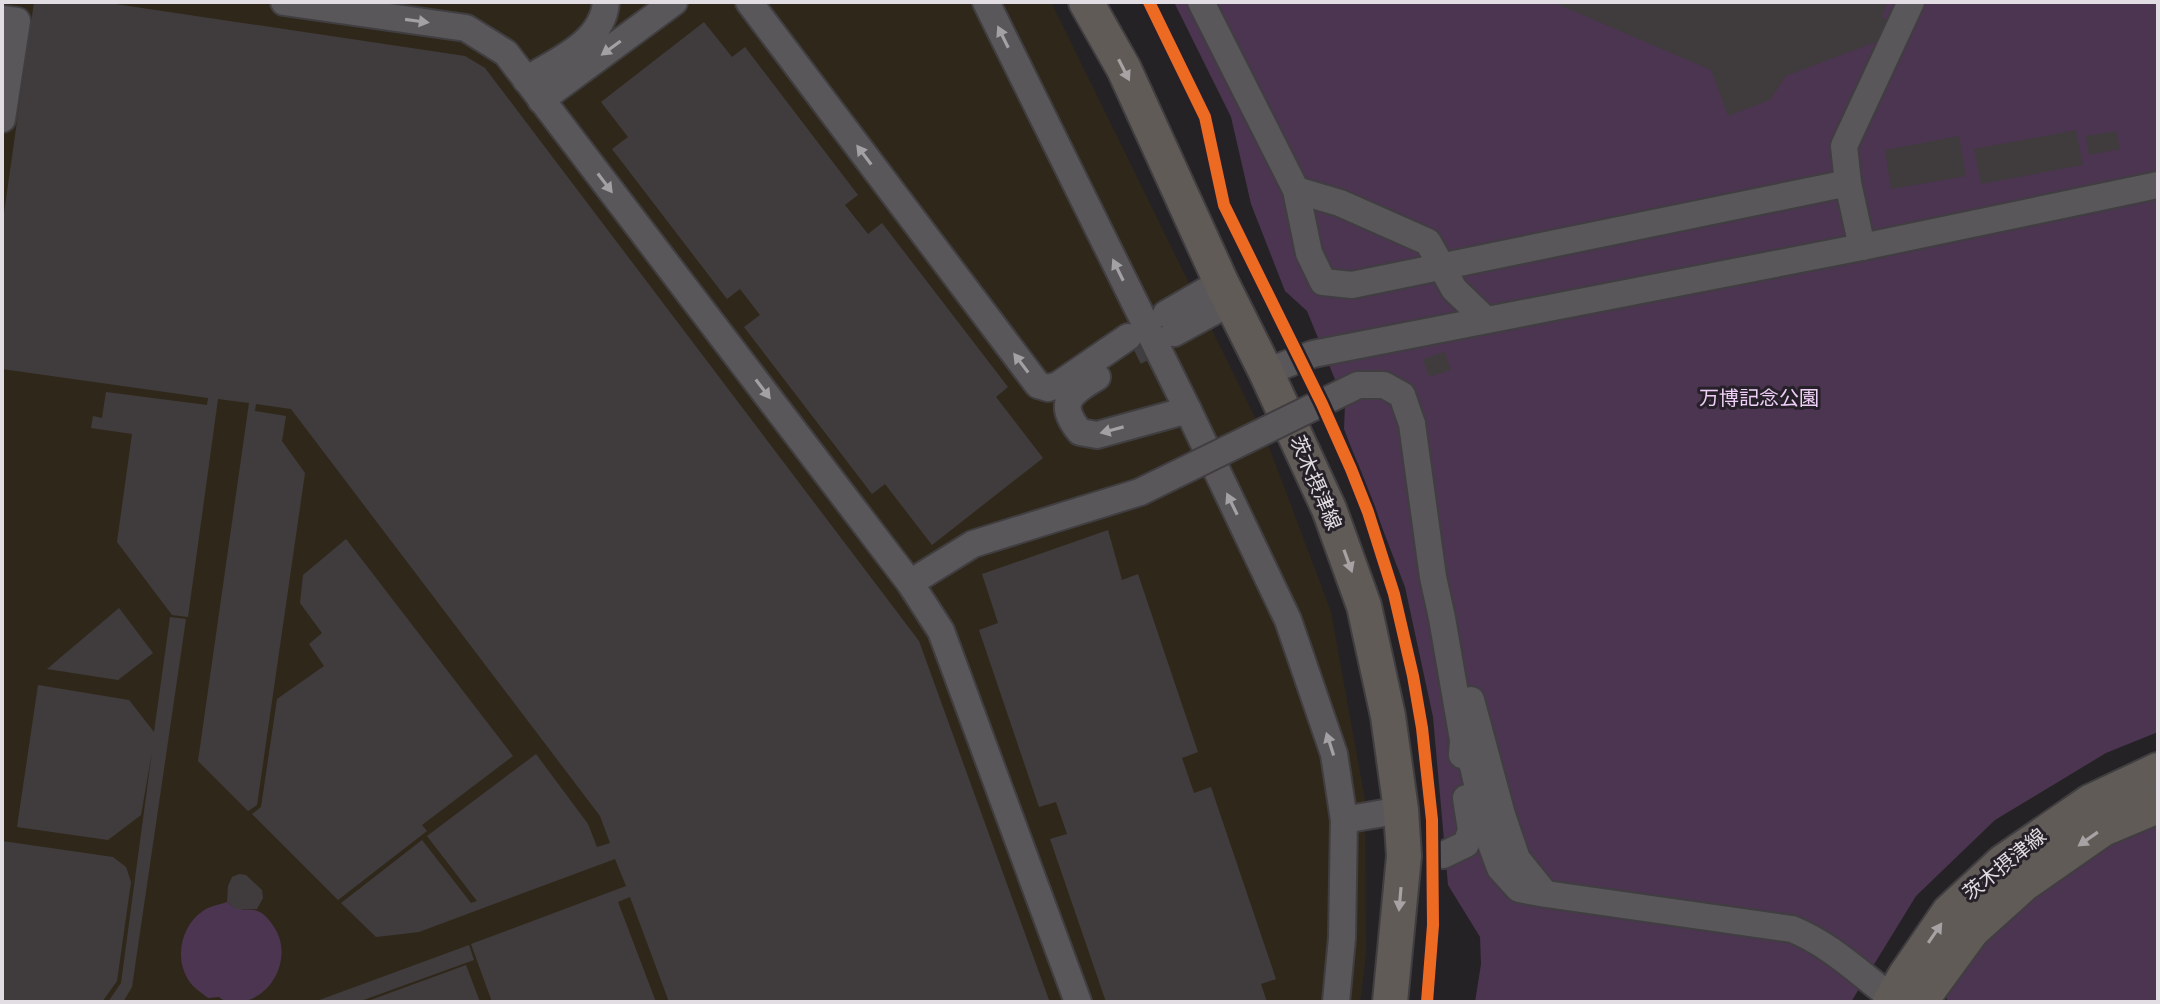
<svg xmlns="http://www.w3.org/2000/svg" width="2160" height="1004" font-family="'Varela Round','Noto Sans JP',sans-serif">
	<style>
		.commercial { fill: #2f281a }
		.green { fill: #4b3550 }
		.building { fill: #403c3e }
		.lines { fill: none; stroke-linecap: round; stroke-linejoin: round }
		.minor-tunnel { stroke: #413e42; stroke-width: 26; stroke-dasharray: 26 13; stroke-linecap: butt }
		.minor-casing { stroke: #403e41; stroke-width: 30 }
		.major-casing { stroke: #403e41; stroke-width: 38 }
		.minor { stroke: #5a575b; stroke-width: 26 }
		.major { stroke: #605b57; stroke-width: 34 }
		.minor-bridge-casing { stroke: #403e41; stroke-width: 30; stroke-linecap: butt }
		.minor-bridge { stroke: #5a575b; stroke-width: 26 }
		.cycleway-casing { stroke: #262028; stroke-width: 17 }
		.cycleway { stroke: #ed6a23; stroke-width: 12 }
		.oneway { fill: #a4a1a5 }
		.oneway2 { fill: #a7a2a3 }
		.labels { text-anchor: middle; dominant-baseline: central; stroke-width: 6; stroke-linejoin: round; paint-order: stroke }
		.park-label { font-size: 20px; fill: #efcff7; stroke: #262028 }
		.street-label { font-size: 20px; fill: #e1dde2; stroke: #262028 }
	</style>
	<rect width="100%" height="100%" fill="#252226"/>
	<path class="commercial" d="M 2,2 L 1051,2 L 1267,442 L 1331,612 L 1365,800 L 1366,953 L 1360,1002 L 2,1002 Z"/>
	<g class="green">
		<path d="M 1174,2 L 2158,2 L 2158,732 L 2106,753 L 1995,820 L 1916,896 L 1851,1002 L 1475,1002 L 1481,964 L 1480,937 L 1448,885 L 1433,717 L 1405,587 L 1344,429 L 1345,404 L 1307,311 L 1285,291 L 1251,204 L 1231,117 Z"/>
		<path d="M 2158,821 L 2158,1002 L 1947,1002 L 1946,981 L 1985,934 L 2056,873 Z"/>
		<path d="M 227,902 C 245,919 255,897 274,927 C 294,956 272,1001 237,1002 C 229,1002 225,1002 219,997 L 208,998 C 203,994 197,990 193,986 C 173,964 179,927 203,911 C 209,906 219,905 227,902 Z"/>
	</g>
	<g class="building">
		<path d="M 34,2 L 102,2 L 465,56 L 485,68 L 919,641 L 1049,1000 L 1043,1002 L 669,1002 L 630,897 L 618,902 L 656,1002 L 492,1002 L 471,944 L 626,886 L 615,859 L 419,932 L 376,937 L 341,903 L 422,840 L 471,903 L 477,901 L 427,836 L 536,754 L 588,824 L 597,847 L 610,843 L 600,816 L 291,409 L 256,404 L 255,411 L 286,416 L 282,441 L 305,473 L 257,805 L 248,811 L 198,761 L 249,403 L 218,399 L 188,617 L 172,615 L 117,542 L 132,434 L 91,428 L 93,416 L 102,418 L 106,392 L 207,405 L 208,398 L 2,369 L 2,227 Z"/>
		<path d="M 1552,2 L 1888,2 L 1882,16 L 1889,23 L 1881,40 L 1786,76 L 1770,100 L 1728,116 L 1711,70 Z"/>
		<path d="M 704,22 L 732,57 L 745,47 L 858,195 L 845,205 L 868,234 L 882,223 L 1008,387 L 996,397 L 1043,458 L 932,545 L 885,484 L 872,494 L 744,327 L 760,315 L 740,289 L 727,299 L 612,149 L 628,137 L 601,102 Z"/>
		<path d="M 2076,130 L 2083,165 L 1981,184 L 1974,149 Z"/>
		<path d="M 2116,131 L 2120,149 L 2089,155 L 2086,136 Z"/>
		<path d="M 1959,136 L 1966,176 L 1891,189 L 1885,150 Z"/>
		<path d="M 1445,352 L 1451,370 L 1429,377 L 1423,359 Z"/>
		<path d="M 1108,530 L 1122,580 L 1138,574 L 1198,752 L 1182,758 L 1194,793 L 1211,787 L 1276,979 L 1261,984 L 1267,1002 L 1106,1002 L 1050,839 L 1067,834 L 1056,802 L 1039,807 L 979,630 L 998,623 L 982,574 Z"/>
		<path d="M 346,539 L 513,756 L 422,825 L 427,831 L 338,900 L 252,814 L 261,807 L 277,699 L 324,666 L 309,644 L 322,633 L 300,603 L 303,575 Z"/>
		<path d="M 119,608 L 153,653 L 118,680 L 47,669 Z"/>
		<path d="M 170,617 L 186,619 L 132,987 L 123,1002 L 108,1002 L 121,983 L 152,752 L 141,815 L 108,840 L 17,827 L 38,685 L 129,700 L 154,732 Z"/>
		<path d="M 2,841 L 113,857 L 126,867 L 131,882 L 117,981 L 102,1002 L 2,1002 Z"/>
		<path d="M 239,874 L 246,875 L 262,890 L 263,898 L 257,909 L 236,909 L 227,902 L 228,886 L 232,877 Z"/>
		<path d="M 469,945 L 474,960 L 358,1002 L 314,1002 Z"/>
		<path d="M 466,965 L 480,1002 L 365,1002 Z"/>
	</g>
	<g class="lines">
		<path class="minor-tunnel" d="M 1135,352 L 1174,333"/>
		<g class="minor-casing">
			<g id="minor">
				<path d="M 284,2 L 466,28 L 506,53 L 910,583 L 941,631 L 1078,1002"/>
				<path d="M 749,2 L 1038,385 L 1048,388 L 1058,385 L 1128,337"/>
				<path d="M 986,2 L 1188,410 L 1288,620 L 1334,754 L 1344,820 L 1342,938 L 1336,1002"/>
				<path d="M 1201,2 L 1296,190 L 1309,253 L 1323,282 L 1352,285 L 1848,183 L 1862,247"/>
				<path d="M 2,19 L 17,21 L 2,119"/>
				<path d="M 526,80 C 556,61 603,43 606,2"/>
				<path d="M 541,100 L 674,2"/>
				<path d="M 1848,183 L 1844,146 L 1911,2"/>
				<path d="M 1296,190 L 1340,203 L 1428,242 L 1454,289 L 1485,319"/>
				<path d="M 1166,314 L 1221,282"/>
				<path d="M 1174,333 L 1231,302"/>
				<path d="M 1266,372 L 1313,354 L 1862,247 L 2158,185"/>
				<path d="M 1097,377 C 1070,393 1056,403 1080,432 L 1097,435 L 1188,410"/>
				<path d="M 1412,424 L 1433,577 L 1442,618 L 1463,740 L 1462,755"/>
				<path d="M 910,583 L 973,544 L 1140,492"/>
				<path d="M 1471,700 L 1502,815 L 1517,859 L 1542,890"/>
				<path d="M 1463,740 L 1473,766 L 1490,841 L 1500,868 L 1519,889 L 1546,894 L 1792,929 C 1832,945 1863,977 1898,1002"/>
				<path d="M 1344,820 L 1401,810"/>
				<path d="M 1443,855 L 1466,844 L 1471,830 L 1466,798"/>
			</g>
		</g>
		<g class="major-casing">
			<g id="major">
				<path d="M 1086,2 L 1124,69 L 1221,282 L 1266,372 L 1329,509 L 1364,606 L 1388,716 L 1401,810 L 1404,856 L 1390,1002"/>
				<path d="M 1890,1002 L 1905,976 L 1949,912 L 2003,862 L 2090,802 L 2158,770"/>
				<path d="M 1920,1002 L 1972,931 L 2024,884 L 2103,829 L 2158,806"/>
			</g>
		</g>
		<use href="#minor" class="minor"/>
		<use href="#major" class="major"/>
		<g class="minor-bridge-casing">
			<path id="minor-bridge" d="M 1140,492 L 1358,385 L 1384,385 L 1402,395 L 1412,424"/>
		</g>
		<use href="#minor-bridge" class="minor-bridge"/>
		<g class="cycleway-casing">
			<path id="cycleway" d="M 1149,2 L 1205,117 L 1224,205 L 1322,404 L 1351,469 L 1368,512 L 1394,594 L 1413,676 L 1422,728 L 1432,820 L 1433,925 L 1427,1002"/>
		</g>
		<use href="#cycleway" class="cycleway"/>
	</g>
	<defs><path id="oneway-solid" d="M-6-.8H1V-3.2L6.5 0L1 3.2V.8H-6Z" transform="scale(2)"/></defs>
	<g class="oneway">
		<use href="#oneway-solid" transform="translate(417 21) rotate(8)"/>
		<use href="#oneway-solid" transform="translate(1003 37) rotate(-116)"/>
		<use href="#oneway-solid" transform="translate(611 48) rotate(144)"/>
		<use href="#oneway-solid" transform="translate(864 155) rotate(-127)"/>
		<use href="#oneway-solid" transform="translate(605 183) rotate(53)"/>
		<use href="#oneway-solid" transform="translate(1118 270) rotate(-116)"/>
		<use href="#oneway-solid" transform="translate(1021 363) rotate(-127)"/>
		<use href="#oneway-solid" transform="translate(763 389) rotate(53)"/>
		<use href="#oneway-solid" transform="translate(1112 430) rotate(165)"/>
		<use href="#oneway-solid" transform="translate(1232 504) rotate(-116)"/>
		<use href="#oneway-solid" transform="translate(1330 744) rotate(-108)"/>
	</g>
	<g class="oneway2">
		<use href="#oneway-solid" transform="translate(1124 70) rotate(63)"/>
		<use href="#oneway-solid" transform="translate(1348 561) rotate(70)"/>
		<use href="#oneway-solid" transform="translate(2088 839) rotate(145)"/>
		<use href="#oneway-solid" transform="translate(1400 899) rotate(95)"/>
		<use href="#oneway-solid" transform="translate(1935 933) rotate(-56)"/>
	</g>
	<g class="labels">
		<g class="park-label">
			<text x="1759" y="399">万博記念公園</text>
		</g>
		<g class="street-label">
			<text transform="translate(1315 483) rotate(67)">茨木摂津線</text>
			<text transform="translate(2005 865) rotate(-39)">茨木摂津線</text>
		</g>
	</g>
	<rect width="2160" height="1004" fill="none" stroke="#e1dde2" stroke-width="8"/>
</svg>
